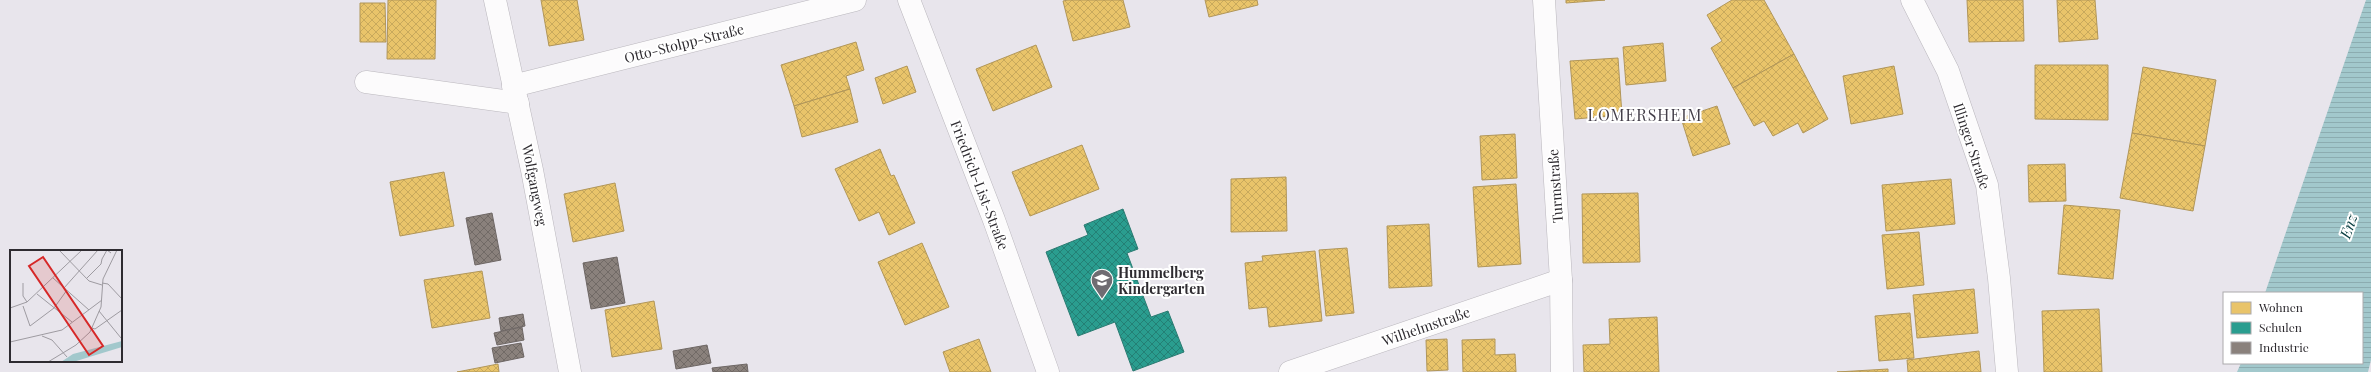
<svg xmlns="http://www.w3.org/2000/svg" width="2371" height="372" font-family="'Playfair Display',serif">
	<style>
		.water { fill: url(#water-rules) }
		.homes { fill: url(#homes-cross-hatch); stroke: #b19659 }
		.schools { fill: url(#schools-cross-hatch); stroke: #2b7b72 }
		.industry { fill: url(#industry-cross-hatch); stroke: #6e6765 }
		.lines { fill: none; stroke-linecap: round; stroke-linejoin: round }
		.minor-casing { stroke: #bab7bd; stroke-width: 23 }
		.minor { stroke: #fcfbfc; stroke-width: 22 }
		.labels { text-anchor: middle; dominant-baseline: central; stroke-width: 4; stroke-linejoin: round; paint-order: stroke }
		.street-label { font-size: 14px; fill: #2e2b30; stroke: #fff }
		.poi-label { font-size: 14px; font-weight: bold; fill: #2e2b30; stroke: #fff; text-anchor: start }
		.water-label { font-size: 15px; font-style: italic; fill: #0f4245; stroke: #fff }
		.quarter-label { font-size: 16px; letter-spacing: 1px; fill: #433e49; stroke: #fff }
		.inset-road { fill: none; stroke: #9e9ba1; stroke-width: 1 }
		.view { fill: #d62828; fill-opacity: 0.15; stroke: #d62828; stroke-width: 2 }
		.inset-edge { fill: none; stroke: #2e2b30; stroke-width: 2 }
	</style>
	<defs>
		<pattern id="water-rules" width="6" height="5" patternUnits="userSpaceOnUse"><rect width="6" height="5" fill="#a2c8cc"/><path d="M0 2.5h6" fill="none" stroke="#8cacb0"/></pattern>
		<pattern id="homes-cross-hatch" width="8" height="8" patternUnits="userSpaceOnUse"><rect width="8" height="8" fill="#e9c46a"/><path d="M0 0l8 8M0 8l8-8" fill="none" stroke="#c8a95c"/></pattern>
		<pattern id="schools-cross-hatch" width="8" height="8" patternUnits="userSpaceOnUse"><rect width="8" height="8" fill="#2a9d8f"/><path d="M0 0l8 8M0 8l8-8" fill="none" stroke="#248075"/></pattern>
		<pattern id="industry-cross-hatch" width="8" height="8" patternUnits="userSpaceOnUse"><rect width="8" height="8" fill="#8a817c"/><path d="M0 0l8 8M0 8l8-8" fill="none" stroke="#716a66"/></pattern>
	</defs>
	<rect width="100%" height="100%" fill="#e8e5ec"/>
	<path class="water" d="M 2366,0 L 2371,0 L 2371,360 L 2368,372 L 2237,372 L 2241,363 L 2362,363 L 2362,293 L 2265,293 Z"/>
	<g class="homes">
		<path d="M 388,0 L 436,0 L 435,59 L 387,59 Z"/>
		<path d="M 541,0 L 577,0 L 584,40 L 549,46 Z"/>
		<path d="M 1068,0 L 1123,0 L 1130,27 L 1073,41 L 1063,1 Z"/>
		<path d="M 1205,0 L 1257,0 L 1258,5 L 1209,17 Z"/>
		<path d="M 1566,0 L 1605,0 L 1566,3 Z"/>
		<path d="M 1732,0 L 1764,0 L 1794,54 L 1733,88 L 1711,48 L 1722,41 L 1707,15 Z"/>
		<path d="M 1967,0 L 2023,0 L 2024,41 L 1969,42 Z"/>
		<path d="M 2057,0 L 2095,0 L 2098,39 L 2059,42 Z"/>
		<path d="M 360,3 L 385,3 L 386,42 L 360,42 Z"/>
		<path d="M 856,42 L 864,70 L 846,76 L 850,89 L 794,106 L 781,65 Z"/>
		<path d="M 1663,43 L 1666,81 L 1626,85 L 1623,47 Z"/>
		<path d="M 1036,45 L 1052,87 L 993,111 L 976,69 Z"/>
		<path d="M 1794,54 L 1828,119 L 1803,133 L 1798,123 L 1773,136 L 1764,121 L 1754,126 L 1733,88 Z"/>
		<path d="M 1618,58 L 1622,115 L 1575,119 L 1570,61 Z"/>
		<path d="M 2035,65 L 2108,65 L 2108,120 L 2035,119 Z"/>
		<path d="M 907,66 L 916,92 L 883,104 L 875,78 Z"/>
		<path d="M 1894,66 L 1903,114 L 1851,124 L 1843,76 Z"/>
		<path d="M 2143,67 L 2216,80 L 2205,146 L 2132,133 Z"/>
		<path d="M 850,89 L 858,122 L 802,137 L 794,106 Z"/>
		<path d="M 1717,106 L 1730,144 L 1693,156 L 1681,118 Z"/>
		<path d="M 2132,133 L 2205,146 L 2193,211 L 2120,198 Z"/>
		<path d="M 1515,134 L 1517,178 L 1482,180 L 1480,136 Z"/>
		<path d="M 1082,145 L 1099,189 L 1030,216 L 1012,172 Z"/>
		<path d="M 880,149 L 891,176 L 894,175 L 915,223 L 889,235 L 879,212 L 859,221 L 835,169 Z"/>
		<path d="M 2065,164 L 2066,201 L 2029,202 L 2028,165 Z"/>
		<path d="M 444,172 L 454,226 L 400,236 L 390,182 Z"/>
		<path d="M 1286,177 L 1287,231 L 1231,232 L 1231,179 Z"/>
		<path d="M 1951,179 L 1955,224 L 1886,231 L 1882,185 Z"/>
		<path d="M 615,183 L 624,231 L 573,242 L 564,194 Z"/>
		<path d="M 1516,184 L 1521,264 L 1478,267 L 1473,187 Z"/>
		<path d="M 1638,193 L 1640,262 L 1583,263 L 1582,194 Z"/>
		<path d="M 2064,205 L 2120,210 L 2113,279 L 2058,274 Z"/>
		<path d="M 1429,224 L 1432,286 L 1389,288 L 1387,226 Z"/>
		<path d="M 1919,232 L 1924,285 L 1887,289 L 1882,235 Z"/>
		<path d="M 922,243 L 949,307 L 905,325 L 878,262 Z"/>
		<path d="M 1347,248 L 1354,313 L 1326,316 L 1319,250 Z"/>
		<path d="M 1315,251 L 1322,321 L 1269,327 L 1267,307 L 1249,309 L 1245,263 L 1263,261 L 1262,256 Z"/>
		<path d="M 482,271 L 490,318 L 432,328 L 424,280 Z"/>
		<path d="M 1974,289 L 1978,333 L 1917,338 L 1913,295 Z"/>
		<path d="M 654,301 L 662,349 L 612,357 L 605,310 Z"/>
		<path d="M 2099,309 L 2102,372 L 2044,372 L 2042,311 Z"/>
		<path d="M 1910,313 L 1914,358 L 1879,361 L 1875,316 Z"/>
		<path d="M 1657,317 L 1659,372 L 1584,372 L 1583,345 L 1610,344 L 1609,319 Z"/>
		<path d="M 979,339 L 991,372 L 950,372 L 943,352 Z"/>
		<path d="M 1447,339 L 1448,370 L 1427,371 L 1426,340 Z"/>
		<path d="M 1495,339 L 1495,355 L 1515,354 L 1516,372 L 1463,372 L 1462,340 Z"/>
		<path d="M 1979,351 L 1981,372 L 1908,372 L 1907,360 Z"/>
		<path d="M 498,364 L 499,372 L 457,372 Z"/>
		<path d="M 1888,369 L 1888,372 L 1837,372 Z"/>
	</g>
	<path class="schools" d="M 1123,209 L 1138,249 L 1127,253 L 1151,317 L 1168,311 L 1184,352 L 1133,371 L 1115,322 L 1078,336 L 1046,252 L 1088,235 L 1084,225 Z"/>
	<g class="industry">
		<path d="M 492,213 L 501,260 L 475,265 L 466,218 Z"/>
		<path d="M 617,257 L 625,303 L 591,309 L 583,263 Z"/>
		<path d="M 523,314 L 525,326 L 501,331 L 499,318 Z"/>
		<path d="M 522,327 L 524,340 L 497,345 L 494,333 Z"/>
		<path d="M 521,343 L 524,357 L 495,363 L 492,348 Z"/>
		<path d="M 707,345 L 711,363 L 676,369 L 673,351 Z"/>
		<path d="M 747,364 L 748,372 L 713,372 L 712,368 Z"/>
	</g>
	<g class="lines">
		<g class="minor-casing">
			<g id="minor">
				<path d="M 495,0 L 532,170 L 570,372"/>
				<path d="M 909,0 L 994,220 L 1048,372"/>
				<path d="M 1544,0 L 1561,280 L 1562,372"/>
				<path d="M 1912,0 L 1948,71 L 1987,185 L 1999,278 L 2007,372"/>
				<path d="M 366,82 L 518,103"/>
				<path d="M 513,86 L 855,0"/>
				<path d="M 1290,372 L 1561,280"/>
			</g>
		</g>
		<use href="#minor" class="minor"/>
	</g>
	<defs>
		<g id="school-pin" transform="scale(1.15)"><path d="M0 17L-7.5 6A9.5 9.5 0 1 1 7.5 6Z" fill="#6f6c72" stroke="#fff"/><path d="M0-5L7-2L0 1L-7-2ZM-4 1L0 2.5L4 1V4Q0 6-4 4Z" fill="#fff"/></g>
	</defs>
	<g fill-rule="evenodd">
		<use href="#school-pin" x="1102" y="280"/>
	</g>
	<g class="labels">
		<g class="street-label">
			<text transform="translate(684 43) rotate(-14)">Otto-Stolpp-Straße</text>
			<text transform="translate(1972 146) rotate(72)">Illinger Straße</text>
			<text transform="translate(535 185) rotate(79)">Wolfgangweg</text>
			<text transform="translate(980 185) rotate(69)">Friedrich-List-Straße</text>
			<text transform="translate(1555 186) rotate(-94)">Turmstraße</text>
			<text transform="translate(1426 326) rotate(-19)">Wilhelmstraße</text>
		</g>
		<g class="poi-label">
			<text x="1118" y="272">Hummelberg<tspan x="1118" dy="16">Kindergarten</tspan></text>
		</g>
		<g class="water-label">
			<text transform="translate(2348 226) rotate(-71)">Enz</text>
		</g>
		<g class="quarter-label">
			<text x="1645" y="114">LOMERSHEIM</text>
		</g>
	</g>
	<g transform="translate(10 250)">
		<rect width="112" height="112" fill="#e8e5ec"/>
		<path d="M 112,91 L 112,97 L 63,112 L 51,112 L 63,104 Z" fill="#a2c8cc"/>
		<path class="inset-road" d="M 49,0 L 79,31 L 92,35M 43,28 L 79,60M 77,28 L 91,14 L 92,9 L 97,0 L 101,3M 13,33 L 13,46 L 17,52M 92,33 L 98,34 L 112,49M 54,38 L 88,0M 27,44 L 62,72M 13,56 L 20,76 L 44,58 L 57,40M 0,58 L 17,52 L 72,0M 89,61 L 111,88M 82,78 L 85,79 L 112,60M 32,86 L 42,90 L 57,107M 0,92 L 52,80 L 92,50M 38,112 L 66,95 L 80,82 L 91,57 L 93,29 L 107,0"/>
		<path class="view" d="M 33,7 L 93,96 L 79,105 L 19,16 Z"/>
		<rect width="112" height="112" class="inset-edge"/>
	</g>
	<rect x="2223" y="292" width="140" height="72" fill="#ffffff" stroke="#abaaac"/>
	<rect x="2231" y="302" width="20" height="12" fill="#e9c46a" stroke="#abaaac"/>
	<text x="2259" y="312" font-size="12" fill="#2e2b30">Wohnen</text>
	<rect x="2231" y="322" width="20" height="12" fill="#2a9d8f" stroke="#abaaac"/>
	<text x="2259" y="332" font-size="12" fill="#2e2b30">Schulen</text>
	<rect x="2231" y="342" width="20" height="12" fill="#8a817c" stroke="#abaaac"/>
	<text x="2259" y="352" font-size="12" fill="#2e2b30">Industrie</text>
</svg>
